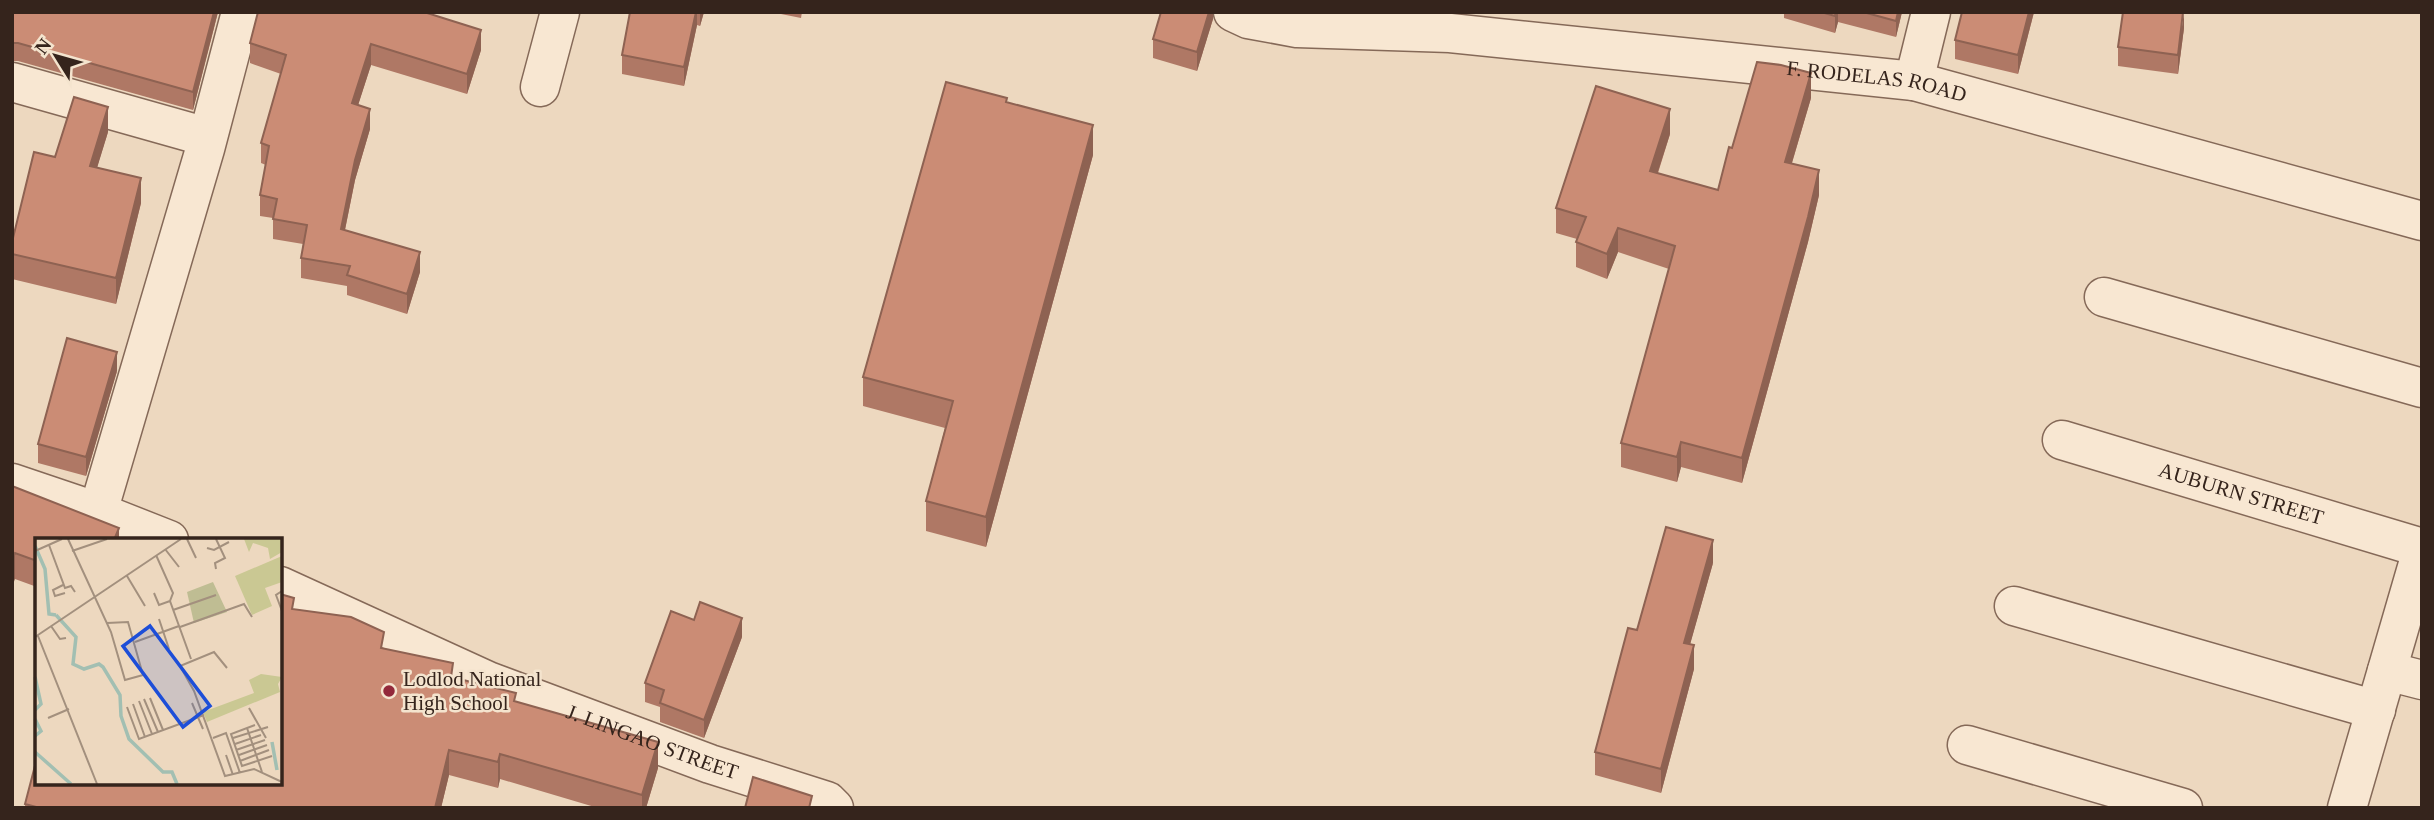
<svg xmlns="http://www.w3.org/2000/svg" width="2434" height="820" font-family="Georgia,serif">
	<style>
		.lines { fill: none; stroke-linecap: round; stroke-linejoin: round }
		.minor-casing { stroke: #856958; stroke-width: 41 }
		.minor { stroke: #f8e7d2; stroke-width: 38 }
		.wall { fill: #af7865 }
		.shaded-wall { fill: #8e6252 }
		.building { fill: #cb8c75; stroke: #8e6252; stroke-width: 2 }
		.poi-dot { fill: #93293a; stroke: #f4e4ce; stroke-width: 2.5 }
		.labels { text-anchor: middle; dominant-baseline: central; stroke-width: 5; stroke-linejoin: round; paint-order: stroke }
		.street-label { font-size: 21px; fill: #35241c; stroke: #f4e4ce }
		.poi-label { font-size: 21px; fill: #35241c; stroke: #f4e4ce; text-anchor: start }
		.inset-river { fill: none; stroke: #a2bfb2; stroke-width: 3.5 }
		.inset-road { fill: none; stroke: #a3907e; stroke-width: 2 }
		.view { fill: #1d4ed8; fill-opacity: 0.15; stroke: #1d4ed8; stroke-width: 3.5 }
		.inset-edge { fill: none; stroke: #35241c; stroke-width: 3.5 }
	</style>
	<rect width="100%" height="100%" fill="#edd8bf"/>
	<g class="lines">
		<g class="minor-casing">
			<g id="minor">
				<path id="s1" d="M 1233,12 L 1248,19 L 1297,28 L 1450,33 L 1914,81 L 2422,221"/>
				<path d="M 1914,81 L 1931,12"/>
				<path d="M 12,82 L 207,137"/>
				<path d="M 540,87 L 560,12"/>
				<path d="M 2104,297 L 2422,388"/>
				<path id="s2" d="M 2062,440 L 2422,548"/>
				<path d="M 12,483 L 98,512 L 169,540"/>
				<path d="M 98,512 L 205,149 L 241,12"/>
				<path id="s3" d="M 280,586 L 488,681 L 710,764 L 827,801 L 834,808"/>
				<path d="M 2014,606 L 2376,710"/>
				<path d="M 2387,671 L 2422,680"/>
				<path d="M 1967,745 L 2183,808"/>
				<path d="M 2347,808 L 2422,550"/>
			</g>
		</g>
		<use href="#minor" class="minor"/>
	</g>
	<g class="wall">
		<path d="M 12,12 L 218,12 L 193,110 L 18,61 L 12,61 Z"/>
		<path d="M 258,12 L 481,50 L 467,94 L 371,65 L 358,105 L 370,129 L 355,180 L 345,230 L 420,272 L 407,314 L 347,295 L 347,286 L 301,278 L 301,258 L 303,244 L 273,239 L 273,218 L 260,216 L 260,195 L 266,165 L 261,163 L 261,143 L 281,74 L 250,63 L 250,43 Z"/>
		<path d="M 630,12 L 704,12 L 700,26 L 697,25 L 684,86 L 622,74 L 622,55 Z"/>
		<path d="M 771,12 L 802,12 L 801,18 Z"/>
		<path d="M 1213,12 L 1213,19 L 1197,71 L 1153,58 L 1153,39 Z"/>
		<path d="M 1784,12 L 1902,12 L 1896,37 L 1838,22 L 1835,33 L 1784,18 Z"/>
		<path d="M 1962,12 L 2034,12 L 2018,74 L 1955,59 L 1955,40 Z"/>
		<path d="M 2184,28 L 2178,74 L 2118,66 L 2118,47 Z"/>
		<path d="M 1811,98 L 1792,163 L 1819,195 L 1808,242 L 1742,483 L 1681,467 L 1677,482 L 1621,467 L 1621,443 L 1669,269 L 1618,252 L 1607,279 L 1576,267 L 1576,242 L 1577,239 L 1556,233 L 1556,208 L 1670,134 L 1658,173 L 1718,190 L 1732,148 Z"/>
		<path d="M 1007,102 L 1093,155 L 986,547 L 926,531 L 926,501 L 945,428 L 863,406 L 863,377 Z"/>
		<path d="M 108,132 L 97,167 L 141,203 L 116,304 L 12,279 L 12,254 L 55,157 Z"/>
		<path d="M 117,371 L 86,476 L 38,463 L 38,444 Z"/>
		<path d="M 12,486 L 119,540 L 37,540 L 37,587 L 15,579 Z"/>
		<path d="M 1713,563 L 1690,644 L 1694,669 L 1661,793 L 1595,775 L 1595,752 L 1637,630 Z"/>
		<path d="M 294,610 L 453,677 L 516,701 L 658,768 L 646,808 L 598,808 L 500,779 L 498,788 L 449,775 L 441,808 L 25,808 L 25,804 Z"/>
		<path d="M 742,637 L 704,738 L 660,722 L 660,707 L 645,702 L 645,683 Z"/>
	</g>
	<g class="shaded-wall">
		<path d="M 214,12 L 218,12 L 193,110 L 193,92 Z"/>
		<path d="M 696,12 L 697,12 L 697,25 L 684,86 L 684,67 Z"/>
		<path d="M 700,12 L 704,12 L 700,26 Z"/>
		<path d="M 1209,12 L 1213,12 L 1213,19 L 1197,71 L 1197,52 Z"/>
		<path d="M 1836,12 L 1838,12 L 1838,22 L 1835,33 L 1835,16 Z"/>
		<path d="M 1898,12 L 1902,12 L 1896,37 L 1896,21 Z"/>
		<path d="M 2029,12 L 2034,12 L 2018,74 L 2018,55 Z"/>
		<path d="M 2184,12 L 2184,28 L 2178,74 L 2178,55 Z"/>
		<path d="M 481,30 L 481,50 L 467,94 L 467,74 Z"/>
		<path d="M 371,44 L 371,65 L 352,124 L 352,103 Z"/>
		<path d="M 1811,73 L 1811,98 L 1785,186 L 1785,162 Z"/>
		<path d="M 108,107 L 108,132 L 90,191 L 90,166 Z"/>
		<path d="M 370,109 L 370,129 L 355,180 L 341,249 L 341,229 L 355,160 Z"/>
		<path d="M 1670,109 L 1670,134 L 1650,196 L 1650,171 Z"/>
		<path d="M 1093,125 L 1093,155 L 986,547 L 986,517 Z"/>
		<path d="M 1819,170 L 1819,195 L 1808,242 L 1742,483 L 1742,458 Z"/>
		<path d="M 141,178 L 141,203 L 116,304 L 116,278 Z"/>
		<path d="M 1618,228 L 1618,252 L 1607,279 L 1607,254 Z"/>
		<path d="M 420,252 L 420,272 L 407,314 L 407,294 Z"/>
		<path d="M 117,352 L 117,371 L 86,476 L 86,457 Z"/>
		<path d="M 1681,442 L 1681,467 L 1677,482 L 1677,457 Z"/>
		<path d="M 119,528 L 119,540 L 114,540 Z"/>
		<path d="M 1713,540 L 1713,563 L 1684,666 L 1684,643 Z"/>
		<path d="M 15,553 L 15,579 L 12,587 L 12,561 Z"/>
		<path d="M 742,618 L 742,637 L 704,738 L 704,720 Z"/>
		<path d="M 1694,645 L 1694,669 L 1661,793 L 1661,769 Z"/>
		<path d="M 658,742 L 658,768 L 646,808 L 642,808 L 642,795 Z"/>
		<path d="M 449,750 L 449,775 L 441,808 L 435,808 Z"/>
		<path d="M 500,754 L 500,779 L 498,788 L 498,762 Z"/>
	</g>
	<g class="building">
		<path d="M 12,12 L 214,12 L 193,92 L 18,43 L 12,43 Z"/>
		<path d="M 258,12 L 424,12 L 481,30 L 467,74 L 371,44 L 352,103 L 370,109 L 355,160 L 341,229 L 420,252 L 407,294 L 347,275 L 350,266 L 301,258 L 307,225 L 273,219 L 277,199 L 260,195 L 269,146 L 261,143 L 286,55 L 250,43 Z"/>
		<path d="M 630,12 L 696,12 L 684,67 L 622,55 Z"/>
		<path d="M 1161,12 L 1209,12 L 1197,52 L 1153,39 Z"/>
		<path d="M 1821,12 L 1836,12 L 1835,16 Z"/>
		<path d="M 1863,12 L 1898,12 L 1896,21 Z"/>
		<path d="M 1962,12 L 2029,12 L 2018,55 L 1955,40 Z"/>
		<path d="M 2123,12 L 2183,12 L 2178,55 L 2118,47 Z"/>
		<path d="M 1757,62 L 1781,65 L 1811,73 L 1785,162 L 1819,170 L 1808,217 L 1742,458 L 1681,442 L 1677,457 L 1621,443 L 1675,246 L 1618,228 L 1607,254 L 1576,242 L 1586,217 L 1556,208 L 1596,86 L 1670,109 L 1650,171 L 1718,190 L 1729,147 L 1732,148 Z"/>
		<path d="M 946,82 L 1007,98 L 1006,102 L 1093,125 L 986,517 L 926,501 L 953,401 L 863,377 Z"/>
		<path d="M 74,97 L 108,107 L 90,166 L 141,178 L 116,278 L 12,254 L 12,242 L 34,152 L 55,157 Z"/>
		<path d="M 67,338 L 117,352 L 86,457 L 38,444 Z"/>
		<path d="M 12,486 L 119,528 L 114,540 L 37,540 L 37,561 L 15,553 L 12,561 Z"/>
		<path d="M 1666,527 L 1713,540 L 1684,643 L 1694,645 L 1661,769 L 1595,752 L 1628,628 L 1637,630 Z"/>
		<path d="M 280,594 L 294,598 L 292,609 L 351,617 L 384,632 L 381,648 L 453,663 L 451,677 L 516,693 L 514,701 L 658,742 L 642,795 L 500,754 L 498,762 L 449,750 L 435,808 L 40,808 L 25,804 L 37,758 L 37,783 L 280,783 Z"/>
		<path d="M 700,602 L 742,618 L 704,720 L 660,703 L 664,690 L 645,683 L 671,611 L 694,620 Z"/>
		<path d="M 753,777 L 812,796 L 809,808 L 745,808 Z"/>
	</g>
	<circle class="poi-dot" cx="389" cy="691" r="7"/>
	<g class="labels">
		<g class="street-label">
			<text stroke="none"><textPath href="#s1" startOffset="649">F. RODELAS ROAD</textPath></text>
			<text stroke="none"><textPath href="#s2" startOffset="187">AUBURN STREET</textPath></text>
			<text stroke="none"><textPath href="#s3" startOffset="404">J. LINGAO STREET</textPath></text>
		</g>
		<g class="poi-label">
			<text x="403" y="679">Lodlod National<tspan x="403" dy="24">High School</tspan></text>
		</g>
	</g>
	<g transform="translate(35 538)">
		<rect width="247" height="247" fill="#edd8bf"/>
		<path d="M 247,18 L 247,44 L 230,50 L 237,68 L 217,77 L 200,38 Z" fill="#cac893"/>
		<path d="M 209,1 L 247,1 L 247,14 L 235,21 L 233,10 L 218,5 L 214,14 ZM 226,136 L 247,139 L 243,146 L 245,154 L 172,184 L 168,174 L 219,155 L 214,142 Z" fill="#cac893"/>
		<path d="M 178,44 L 192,74 L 159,85 L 152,54 Z" fill="#bfbd93"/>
		<path class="inset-river" d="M 0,8 L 10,31 L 14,76 L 21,77M 21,77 L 41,99 L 38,126 L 49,131 L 64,126 L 68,129 L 85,157 L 86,178 L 94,201 L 128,234 L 137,234 L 142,246M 0,139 L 6,166 L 0,172M 0,181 L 6,193 L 0,198M 237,204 L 242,232M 0,214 L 36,246"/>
		<path class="inset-road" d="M 33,1 L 76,94 L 90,142 L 108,137 L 93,84 L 72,85M 152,1 L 161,20M 14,7 L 30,50 L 36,48 L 40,54M 172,10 L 179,12 L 194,4M 130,11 L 144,29M 0,13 L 27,1M 37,13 L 72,1M 121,17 L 138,55 L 135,63 L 156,121M 181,31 L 180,25 L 190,20 L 181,1M 92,38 L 110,68M 28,47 L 18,52 L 20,58 L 30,55M 247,53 L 241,57 L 247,73M 119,55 L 124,67 L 135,63M 138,72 L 181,57M 124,81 L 134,111M 16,88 L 25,101 L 31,100M 145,89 L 209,66 L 217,79M 3,98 L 62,246M 0,99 L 146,1M 100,104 L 144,88M 192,130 L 179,114 L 145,128 L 159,153 L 190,238 L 219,231 L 247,244M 115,160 L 128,192M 109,161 L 123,194M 104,163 L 117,196M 157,165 L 168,191M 98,166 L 110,199M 92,169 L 104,201 L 169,177M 214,170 L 231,200M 13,180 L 34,171M 220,187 L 196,196 L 207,228 L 237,218M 212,190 L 227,234M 178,200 L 191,195 L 205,235M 198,200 L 233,189M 200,206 L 226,197M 201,212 L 230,202M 191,217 L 198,237M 204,217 L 232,207M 205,223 L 234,212"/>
		<path class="view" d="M 115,88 L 175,168 L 148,189 L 88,108 Z"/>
		<rect width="247" height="247" class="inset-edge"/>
	</g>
	<rect width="2434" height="820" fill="none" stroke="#35241c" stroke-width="28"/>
	<g transform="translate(56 56) rotate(307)" stroke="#f4e4ce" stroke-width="5" paint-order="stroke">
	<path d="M0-5L12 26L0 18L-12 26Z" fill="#35241c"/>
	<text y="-10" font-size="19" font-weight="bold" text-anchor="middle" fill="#35241c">N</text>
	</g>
</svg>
